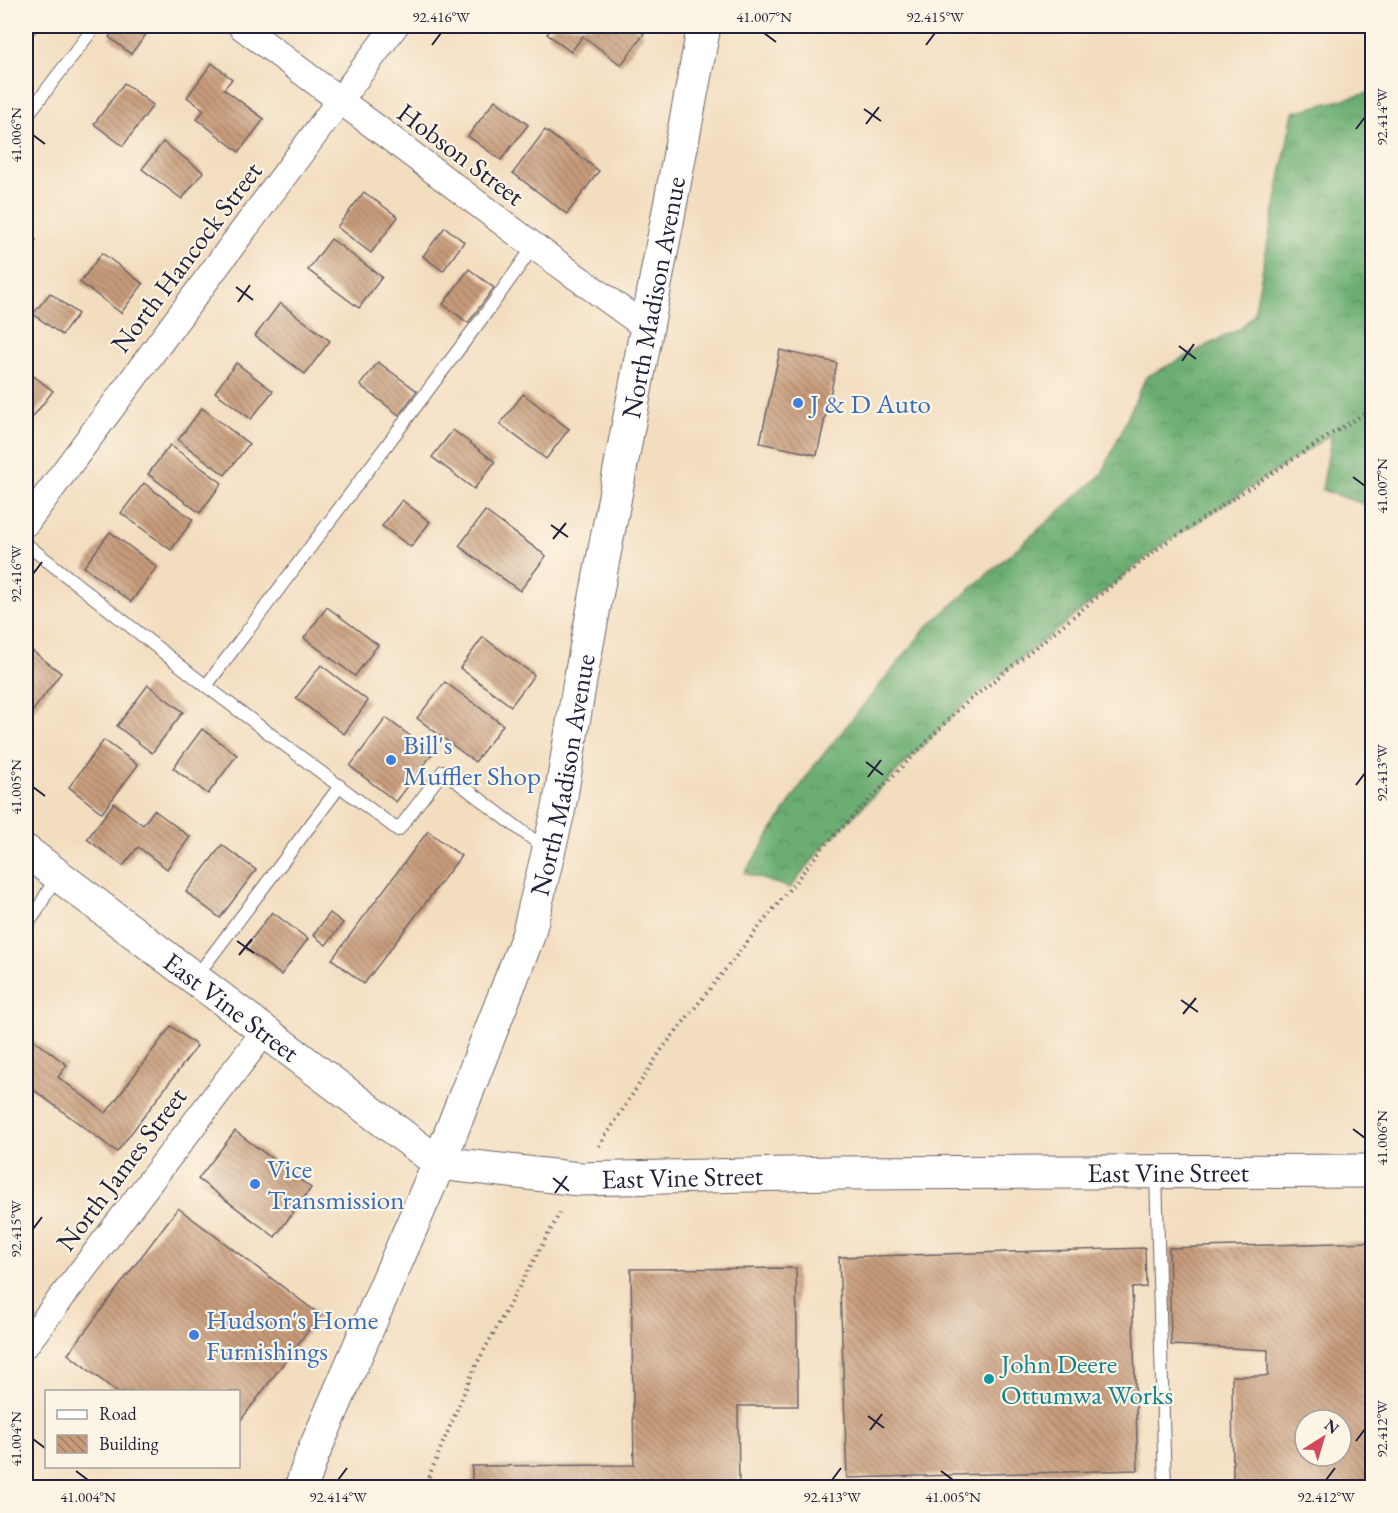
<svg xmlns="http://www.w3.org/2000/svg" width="1398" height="1513" font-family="'EB Garamond',serif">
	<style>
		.forest { fill: url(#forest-crowns); stroke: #476856; stroke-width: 1.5 }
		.building { fill: url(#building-back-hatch); fill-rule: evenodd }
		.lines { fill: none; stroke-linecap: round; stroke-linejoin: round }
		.service-casing { stroke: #6b6369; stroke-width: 14 }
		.minor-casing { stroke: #6b6369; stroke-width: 28 }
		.tertiary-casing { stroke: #6b6369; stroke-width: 34 }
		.secondary-casing { stroke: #6b6369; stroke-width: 35 }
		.path { stroke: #6b6369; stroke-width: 4; stroke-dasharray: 1.5 4.5; stroke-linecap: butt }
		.service { stroke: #fff; stroke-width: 12 }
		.minor { stroke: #fff; stroke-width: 26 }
		.tertiary { stroke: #fff; stroke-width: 32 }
		.secondary { stroke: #fff; stroke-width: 33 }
		.ticks { fill: none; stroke: #22223b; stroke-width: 2 }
		.shop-dot { fill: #3f7fe0; stroke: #fcf5e5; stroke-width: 2 }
		.culture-dot { fill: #0f9aa8; stroke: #fcf5e5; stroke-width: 2 }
		.labels { text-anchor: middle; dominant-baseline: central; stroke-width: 4.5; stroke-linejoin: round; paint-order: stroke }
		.street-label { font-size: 27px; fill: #22223b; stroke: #fcf5e5 }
		.shop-label { font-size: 27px; fill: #366cbe; stroke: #fcf5e5; text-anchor: start }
		.culture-label { font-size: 27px; fill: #0d838f; stroke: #fcf5e5; text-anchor: start }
		.neatline { fill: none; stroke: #22223b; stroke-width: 2 }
		.ticks-label { font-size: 15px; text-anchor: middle; fill: #22223b }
	</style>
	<defs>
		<pattern id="forest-crowns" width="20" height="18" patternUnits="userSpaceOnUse" patternTransform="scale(1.5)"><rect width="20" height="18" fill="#6cae72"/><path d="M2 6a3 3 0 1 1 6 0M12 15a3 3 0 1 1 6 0" fill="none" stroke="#588d5f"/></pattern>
		<pattern id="building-back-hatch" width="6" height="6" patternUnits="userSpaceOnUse" patternTransform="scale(1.5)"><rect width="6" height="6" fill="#c79b7a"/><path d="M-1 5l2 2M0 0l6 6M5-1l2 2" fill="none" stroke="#a17e65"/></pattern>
	</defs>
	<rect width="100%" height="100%" fill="#fcf5e5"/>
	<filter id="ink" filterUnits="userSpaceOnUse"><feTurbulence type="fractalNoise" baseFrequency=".0167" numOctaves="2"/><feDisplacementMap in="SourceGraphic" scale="12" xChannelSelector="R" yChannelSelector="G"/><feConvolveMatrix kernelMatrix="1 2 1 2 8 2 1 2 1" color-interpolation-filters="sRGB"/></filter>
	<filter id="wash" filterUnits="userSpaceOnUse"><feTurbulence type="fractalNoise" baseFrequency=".008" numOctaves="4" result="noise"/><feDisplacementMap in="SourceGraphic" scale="24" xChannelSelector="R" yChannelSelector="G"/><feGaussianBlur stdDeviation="1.35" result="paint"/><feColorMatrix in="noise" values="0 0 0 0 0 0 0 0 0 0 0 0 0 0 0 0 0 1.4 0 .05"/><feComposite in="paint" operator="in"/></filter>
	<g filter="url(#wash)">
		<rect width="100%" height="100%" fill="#f3ddbf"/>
		<path class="forest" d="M 1372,92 L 1372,507 L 1322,490 L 1332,434 L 1161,546 L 960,708 L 823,847 L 790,888 L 745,873 L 811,770 L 927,627 L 1102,474 L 1146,377 L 1241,328 L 1254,314 L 1293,112 Z"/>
		<g id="blocks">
			<g class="building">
				<path d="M 26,26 L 40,26 L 32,35 L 26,30 Z"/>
				<path d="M 117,26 L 148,26 L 151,28 L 131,54 L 109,37 Z"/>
				<path d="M 553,26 L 633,26 L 644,34 L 621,65 L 583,36 L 571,52 L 547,34 Z"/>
				<path d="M 212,63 L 232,79 L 224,89 L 264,119 L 239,152 L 197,119 L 204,110 L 187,97 Z"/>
				<path d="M 124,83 L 153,105 L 123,146 L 94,124 Z"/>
				<path d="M 495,100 L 528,125 L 501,160 L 468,136 Z"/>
				<path d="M 545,130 L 599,171 L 567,214 L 513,173 Z"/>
				<path d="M 163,142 L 203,172 L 182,199 L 142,169 Z"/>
				<path d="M 364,192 L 398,217 L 371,253 L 337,227 Z"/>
				<path d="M 445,227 L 464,242 L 443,271 L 423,256 Z"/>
				<path d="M 26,231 L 36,240 L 26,254 Z"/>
				<path d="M 331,239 L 382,277 L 359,308 L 308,270 Z"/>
				<path d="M 102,253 L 143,284 L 121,313 L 80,282 Z"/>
				<path d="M 469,269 L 494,288 L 468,323 L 443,304 Z"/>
				<path d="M 50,293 L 78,314 L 62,335 L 33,314 Z"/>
				<path d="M 280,303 L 330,341 L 305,374 L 255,336 Z"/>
				<path d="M 780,350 L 837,363 L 817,455 L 760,443 Z"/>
				<path d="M 378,362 L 417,391 L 399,415 L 360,385 Z"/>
				<path d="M 236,363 L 273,391 L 251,419 L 215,392 Z"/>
				<path d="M 26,370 L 53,391 L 28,423 L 26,421 Z"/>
				<path d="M 523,394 L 569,429 L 546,459 L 500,424 Z"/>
				<path d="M 202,408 L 249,444 L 225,475 L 178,440 Z"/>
				<path d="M 453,430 L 495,462 L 474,489 L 432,457 Z"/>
				<path d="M 170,445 L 222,483 L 200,513 L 148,474 Z"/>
				<path d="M 144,483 L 193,520 L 171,550 L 121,513 Z"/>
				<path d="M 402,500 L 430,522 L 411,547 L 382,526 Z"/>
				<path d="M 485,511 L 546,556 L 520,591 L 459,546 Z"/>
				<path d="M 110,532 L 157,567 L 131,602 L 84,567 Z"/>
				<path d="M 327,607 L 378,645 L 355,676 L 304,638 Z"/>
				<path d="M 483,637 L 534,675 L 511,706 L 460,668 Z"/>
				<path d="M 26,646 L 61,673 L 26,720 Z"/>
				<path d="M 321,665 L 368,701 L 344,734 L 296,698 Z"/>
				<path d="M 445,682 L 503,725 L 475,762 L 417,718 Z"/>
				<path d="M 148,685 L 183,712 L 152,753 L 117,726 Z"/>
				<path d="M 386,718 L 433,753 L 396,802 L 350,766 Z"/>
				<path d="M 202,729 L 237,755 L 208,794 L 173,768 Z"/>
				<path d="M 104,740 L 138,765 L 102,813 L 69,787 Z"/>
				<path d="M 114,803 L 143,825 L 154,810 L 190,837 L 167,869 L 138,847 L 123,866 L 87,839 Z"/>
				<path d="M 428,831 L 461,856 L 364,984 L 332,959 Z"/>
				<path d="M 222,845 L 256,870 L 220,918 L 186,892 Z"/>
				<path d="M 272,912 L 308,939 L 281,975 L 245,948 Z"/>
				<path d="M 330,913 L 343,923 L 326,945 L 313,935 Z"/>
				<path d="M 171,1026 L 197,1046 L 117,1152 L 26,1084 L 26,1034 L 67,1065 L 58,1077 L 106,1113 Z"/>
				<path d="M 235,1131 L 311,1188 L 275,1237 L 198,1179 Z"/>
				<path d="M 178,1208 L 320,1315 L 238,1424 L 238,1392 L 117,1392 L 68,1354 Z"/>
				<path d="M 1372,1242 L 1372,1488 L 1233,1488 L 1232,1376 L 1268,1376 L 1268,1350 L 1171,1345 L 1169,1248 ZM 1305,1420 L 1341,1420 L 1341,1456 L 1305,1456 Z"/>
				<path d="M 1145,1248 L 1146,1287 L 1132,1288 L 1138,1470 L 847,1478 L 839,1257 Z"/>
				<path d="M 796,1268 L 798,1406 L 738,1406 L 739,1488 L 472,1488 L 472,1466 L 634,1465 L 631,1269 Z"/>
			</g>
		</g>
	</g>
	<g filter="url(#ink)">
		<use href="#blocks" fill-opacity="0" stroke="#6b6369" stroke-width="1.5"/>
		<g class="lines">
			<g class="service-casing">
				<g id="service">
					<path d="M 26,117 L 95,26"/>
					<path d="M 26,544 L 206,686 L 398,830 L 443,771 L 547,850"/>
					<path d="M 206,686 L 486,313 L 534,246"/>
					<path d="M 26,926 L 37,911 L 56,876"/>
					<path d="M 195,978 L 340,786"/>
					<path d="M 1156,1174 L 1165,1488"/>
				</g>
			</g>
			<g class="minor-casing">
				<g id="minor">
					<path d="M 241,26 L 534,246 L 647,328"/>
					<path d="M 26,523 L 395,26"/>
					<path d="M 26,1344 L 265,1031"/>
				</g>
			</g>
			<g class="tertiary-casing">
				<g id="tertiary">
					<path id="s1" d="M 26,851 L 439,1163"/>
				</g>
			</g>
			<g class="secondary-casing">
				<g id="secondary">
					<path id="s2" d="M 439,1163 L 579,1179 L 833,1173 L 1372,1171"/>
					<path id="s3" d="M 301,1488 L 312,1456 L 439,1163 L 528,936 L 559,808 L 580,681 L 704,26"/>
				</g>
			</g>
			<g class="path">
				<path d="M 599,1146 L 662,1049 L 823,847 L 960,708 L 1161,546 L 1333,433 L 1372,409"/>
				<path d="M 424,1488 L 475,1367 L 562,1209"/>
			</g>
			<use href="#service" class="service"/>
			<use href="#minor" class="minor"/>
			<use href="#tertiary" class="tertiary"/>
			<use href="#secondary" class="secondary"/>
		</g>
	</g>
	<path class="ticks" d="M 764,33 L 776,42M 432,45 L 441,33M 926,45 L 935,33M 864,109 L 881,121M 866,124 L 879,107M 1356,129 L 1365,117M 33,135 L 45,144M 236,287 L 253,300M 238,302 L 250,285M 1179,346 L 1196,359M 1182,361 L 1194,344M 1353,477 L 1365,486M 551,525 L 568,537M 553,539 L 566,523M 33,574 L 42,562M 866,762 L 883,775M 868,777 L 881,760M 1356,785 L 1365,773M 33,787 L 45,796M 237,941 L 254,953M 239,955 L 252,939M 1181,1000 L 1198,1012M 1183,1014 L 1196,998M 1353,1129 L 1365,1138M 553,1178 L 569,1191M 555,1193 L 567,1176M 33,1229 L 42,1217M 868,1416 L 884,1428M 870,1430 L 882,1414M 33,1439 L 45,1448M 1356,1441 L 1365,1429M 76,1471 L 88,1480M 941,1471 L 953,1480M 338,1480 L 347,1468M 832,1480 L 841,1468M 1326,1480 L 1335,1468"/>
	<g class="shop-dot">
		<circle cx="798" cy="403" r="6"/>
		<circle cx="391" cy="760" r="6"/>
		<circle cx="255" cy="1184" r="6"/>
		<circle cx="194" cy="1335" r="6"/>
	</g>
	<circle class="culture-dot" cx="989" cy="1379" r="6"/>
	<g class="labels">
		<g class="street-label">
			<text transform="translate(461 154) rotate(37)">Hobson Street</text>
			<text transform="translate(186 257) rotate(-53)">North Hancock Street</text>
			<text stroke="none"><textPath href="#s3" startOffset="1248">North Madison Avenue</textPath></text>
			<text stroke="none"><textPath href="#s3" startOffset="762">North Madison Avenue</textPath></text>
			<text stroke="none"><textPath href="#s1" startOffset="258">East Vine Street</textPath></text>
			<text transform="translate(121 1169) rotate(-53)">North James Street</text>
			<text stroke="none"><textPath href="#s2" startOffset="730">East Vine Street</textPath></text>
			<text stroke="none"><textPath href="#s2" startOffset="244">East Vine Street</textPath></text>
		</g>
		<g class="shop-label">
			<text x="810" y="403">J &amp; D Auto</text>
			<text x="403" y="744">Bill's<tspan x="403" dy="31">Muffler Shop</tspan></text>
			<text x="267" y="1168">Vice<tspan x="267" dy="31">Transmission</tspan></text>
			<text x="206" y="1319">Hudson's Home<tspan x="206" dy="31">Furnishings</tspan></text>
		</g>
		<g class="culture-label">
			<text x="1001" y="1363">John Deere<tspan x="1001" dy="31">Ottumwa Works</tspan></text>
		</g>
	</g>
	<rect width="1398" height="1513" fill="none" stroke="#fcf5e5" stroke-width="66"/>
	<rect x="45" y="1390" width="195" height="78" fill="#fcf5e5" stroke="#a5a1a1" stroke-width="1.5"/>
	<rect x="57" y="1410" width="30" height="9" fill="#ffffff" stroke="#a5a1a1" stroke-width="1.5"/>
	<text x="99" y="1420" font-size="18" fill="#22223b">Road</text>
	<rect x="57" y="1435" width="30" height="18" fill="url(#building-back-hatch)" stroke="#a5a1a1" stroke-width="1.5"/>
	<text x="99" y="1450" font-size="18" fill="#22223b">Building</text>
	<g transform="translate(1323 1438) rotate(37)"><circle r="28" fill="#fcf5e5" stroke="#a5a1a1" stroke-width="1.5"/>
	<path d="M0-4.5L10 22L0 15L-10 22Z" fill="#d1495b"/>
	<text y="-9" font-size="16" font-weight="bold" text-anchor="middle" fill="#22223b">N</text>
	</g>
	<rect x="33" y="33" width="1332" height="1447" class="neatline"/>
	<g class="ticks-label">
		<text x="441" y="22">92.416°W</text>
		<text x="764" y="22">41.007°N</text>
		<text x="935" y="22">92.415°W</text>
		<text transform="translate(1382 117) rotate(-90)" y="5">92.414°W</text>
		<text transform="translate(16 135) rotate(-90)" y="5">41.006°N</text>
		<text transform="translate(1382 486) rotate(-90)" y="5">41.007°N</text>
		<text transform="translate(16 574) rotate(-90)" y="5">92.416°W</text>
		<text transform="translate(1382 773) rotate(-90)" y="5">92.413°W</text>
		<text transform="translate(16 787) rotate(-90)" y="5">41.005°N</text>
		<text transform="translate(1382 1138) rotate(-90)" y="5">41.006°N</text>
		<text transform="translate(16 1229) rotate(-90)" y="5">92.415°W</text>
		<text transform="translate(1382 1429) rotate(-90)" y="5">92.412°W</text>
		<text transform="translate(16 1439) rotate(-90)" y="5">41.004°N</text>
		<text x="88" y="1502">41.004°N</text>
		<text x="338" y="1502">92.414°W</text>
		<text x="832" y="1502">92.413°W</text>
		<text x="953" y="1502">41.005°N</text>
		<text x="1326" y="1502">92.412°W</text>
	</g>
</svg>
